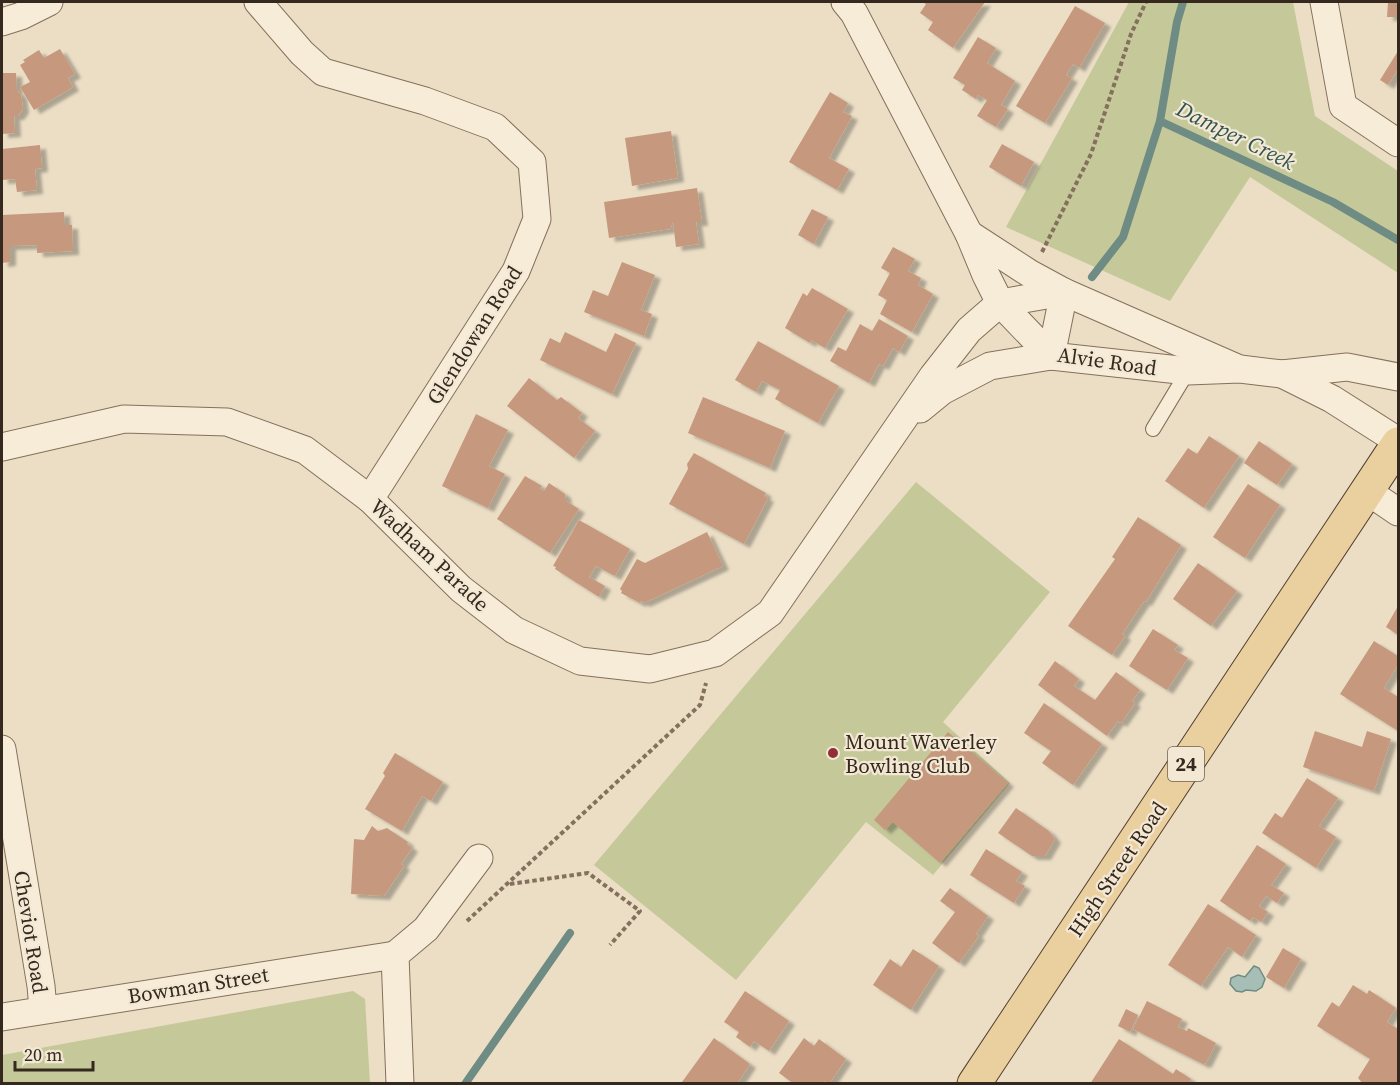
<svg xmlns="http://www.w3.org/2000/svg" width="1400" height="1085" font-family="'Source Serif 4',serif">
	<style>
		.green { fill: #c5c899 }
		.water { fill: #a6beb6; stroke: #6e8c83; stroke-width: 1.5 }
		.lines { fill: none; stroke-linecap: round; stroke-linejoin: round }
		.stream { stroke: #6e8c83; stroke-width: 8 }
		.building { fill: #c6987d; filter: url(#shadow) }
		.service-casing { stroke: #84705c; stroke-width: 16 }
		.minor-casing { stroke: #84705c; stroke-width: 29 }
		.primary-casing { stroke: #523f30; stroke-width: 35 }
		.path { stroke: #84705c; stroke-width: 4; stroke-dasharray: 4.5 3; stroke-linecap: butt }
		.service { stroke: #f6ecd7; stroke-width: 14 }
		.minor { stroke: #f6ecd7; stroke-width: 27 }
		.primary { stroke: #ebd09f; stroke-width: 33 }
		.poi-dot { fill: #8f3035; stroke: #f3e8d4; stroke-width: 2 }
		.labels { text-anchor: middle; dominant-baseline: central; stroke-width: 4.5; stroke-linejoin: round; paint-order: stroke }
		.shield { fill: #f3e8d4; stroke: #6e6255; stroke-width: 1.5 }
		.shield-label { font-size: 20px; font-weight: bold; fill: #35291f }
		.street-label { font-size: 21px; fill: #35291f; stroke: #f3e8d4 }
		.poi-label { font-size: 21px; fill: #35291f; stroke: #f3e8d4; text-anchor: start }
		.water-label { font-size: 22px; font-style: italic; fill: #2f5450; stroke: #f3e8d4 }
	</style>
	<defs>
		<filter id="shadow"><feDropShadow dx="6" dy="4" stdDeviation="1.5" flood-color="#0004"/></filter>
	</defs>
	<rect width="100%" height="100%" fill="#ebdec5"/>
	<g class="green">
		<path d="M 1129,2 L 1293,2 L 1315,116 L 1398,171 L 1398,273 L 1250,177 L 1170,301 L 1006,227 Z"/>
		<path d="M 916,482 L 1050,592 L 943,722 L 1010,783 L 933,875 L 866,822 L 736,980 L 594,865 Z"/>
		<path d="M 353,991 L 365,999 L 370,1083 L 2,1083 L 2,1055 Z"/>
	</g>
	<path class="water" d="M 1254,966 L 1259,968 L 1265,979 L 1262,987 L 1256,991 L 1246,990 L 1242,992 L 1236,991 L 1230,984 L 1231,978 L 1238,975 L 1245,977 Z"/>
	<g class="lines">
		<g class="stream">
			<path d="M 1183,2 L 1177,22 L 1160,121 L 1333,202 L 1398,240"/>
			<path d="M 1092,277 L 1123,237 L 1160,121"/>
			<path d="M 465,1084 L 570,933"/>
		</g>
	</g>
	<g class="building">
		<path d="M 922,2 L 985,2 L 953,48 L 928,30 L 933,22 L 920,13 L 926,4 Z"/>
		<path d="M 1388,2 L 1398,2 L 1398,17 L 1387,17 Z"/>
		<path d="M 1075,6 L 1105,23 L 1079,68 L 1073,64 L 1066,75 L 1072,78 L 1045,123 L 1016,106 Z"/>
		<path d="M 978,37 L 996,48 L 987,63 L 1015,81 L 1001,105 L 1008,109 L 996,127 L 977,116 L 987,100 L 978,95 L 976,99 L 962,90 L 965,85 L 953,78 Z"/>
		<path d="M 60,49 L 75,74 L 68,78 L 73,87 L 34,110 L 20,87 L 30,82 L 20,65 L 25,62 L 23,60 L 39,50 L 44,58 Z"/>
		<path d="M 1398,51 L 1398,69 L 1388,85 L 1380,80 Z"/>
		<path d="M 2,73 L 16,73 L 17,91 L 21,94 L 23,109 L 18,116 L 14,116 L 15,133 L 2,134 Z"/>
		<path d="M 830,92 L 848,103 L 843,112 L 852,116 L 829,158 L 849,169 L 837,190 L 789,162 Z"/>
		<path d="M 671,131 L 678,178 L 632,186 L 625,138 Z"/>
		<path d="M 1002,144 L 1034,162 L 1021,186 L 989,167 Z"/>
		<path d="M 40,145 L 42,168 L 35,169 L 37,190 L 17,192 L 15,179 L 2,180 L 2,149 Z"/>
		<path d="M 697,188 L 702,222 L 696,222 L 699,244 L 676,247 L 673,222 L 670,229 L 609,238 L 604,202 Z"/>
		<path d="M 812,209 L 828,217 L 814,244 L 798,235 Z"/>
		<path d="M 64,212 L 65,225 L 72,225 L 73,251 L 37,253 L 37,245 L 10,246 L 10,262 L 2,263 L 2,215 Z"/>
		<path d="M 893,247 L 915,259 L 908,271 L 921,278 L 918,285 L 933,294 L 912,332 L 880,314 L 887,300 L 878,295 L 890,273 L 881,268 Z"/>
		<path d="M 622,262 L 655,275 L 641,310 L 652,314 L 644,336 L 584,312 L 593,290 L 608,296 Z"/>
		<path d="M 812,288 L 848,309 L 825,348 L 811,340 L 810,343 L 785,328 L 803,293 L 807,296 Z"/>
		<path d="M 879,319 L 908,336 L 899,352 L 893,348 L 883,366 L 879,364 L 869,383 L 830,361 L 838,347 L 846,351 L 860,324 L 872,331 Z"/>
		<path d="M 565,332 L 606,352 L 615,333 L 636,343 L 612,394 L 540,360 L 550,338 L 560,343 Z"/>
		<path d="M 758,341 L 839,386 L 818,423 L 775,399 L 780,390 L 762,381 L 756,392 L 735,380 Z"/>
		<path d="M 529,378 L 557,400 L 561,397 L 582,413 L 578,418 L 595,431 L 574,458 L 507,406 Z"/>
		<path d="M 703,397 L 785,431 L 770,468 L 688,433 Z"/>
		<path d="M 476,414 L 508,430 L 489,466 L 505,474 L 488,508 L 442,486 Z"/>
		<path d="M 1209,436 L 1239,456 L 1204,508 L 1165,481 L 1188,448 L 1197,454 Z"/>
		<path d="M 1259,441 L 1292,464 L 1277,485 L 1244,463 Z"/>
		<path d="M 694,453 L 766,493 L 764,496 L 768,498 L 744,544 L 669,504 L 688,469 L 687,464 Z"/>
		<path d="M 525,476 L 542,486 L 540,489 L 544,491 L 549,483 L 565,494 L 566,501 L 579,509 L 550,553 L 497,519 Z"/>
		<path d="M 1248,484 L 1280,505 L 1245,558 L 1213,537 Z"/>
		<path d="M 1138,517 L 1181,545 L 1146,602 L 1144,601 L 1122,634 L 1125,636 L 1112,655 L 1068,626 L 1115,559 L 1112,557 Z"/>
		<path d="M 579,520 L 630,549 L 615,576 L 596,566 L 589,577 L 605,586 L 599,597 L 555,569 L 556,567 L 553,566 Z"/>
		<path d="M 707,532 L 723,566 L 644,603 L 641,601 L 640,603 L 621,593 L 622,591 L 620,589 L 637,559 L 645,563 Z"/>
		<path d="M 1198,563 L 1237,591 L 1211,626 L 1173,599 Z"/>
		<path d="M 1398,606 L 1398,635 L 1386,627 Z"/>
		<path d="M 1153,629 L 1178,645 L 1174,650 L 1188,658 L 1167,690 L 1129,666 Z"/>
		<path d="M 1374,641 L 1398,656 L 1398,665 L 1384,688 L 1398,697 L 1398,731 L 1340,694 Z"/>
		<path d="M 1055,661 L 1079,679 L 1074,686 L 1095,700 L 1116,672 L 1140,690 L 1132,701 L 1135,703 L 1121,723 L 1118,721 L 1107,736 L 1038,685 Z"/>
		<path d="M 1044,703 L 1102,744 L 1073,785 L 1042,763 L 1051,751 L 1024,733 Z"/>
		<path d="M 1315,731 L 1362,747 L 1367,731 L 1391,739 L 1374,791 L 1303,767 Z"/>
		<path d="M 948,732 L 1008,783 L 940,863 L 893,822 L 885,830 L 874,820 Z"/>
		<path d="M 395,753 L 443,782 L 431,801 L 422,796 L 402,831 L 365,809 L 385,776 L 383,773 Z"/>
		<path d="M 1307,778 L 1338,798 L 1319,826 L 1336,837 L 1316,868 L 1262,833 L 1275,813 L 1282,818 Z"/>
		<path d="M 1016,808 L 1049,831 L 1055,839 L 1045,856 L 1032,856 L 998,833 Z"/>
		<path d="M 372,826 L 378,831 L 387,828 L 408,842 L 407,844 L 412,848 L 401,864 L 404,866 L 384,896 L 351,894 L 354,839 L 364,840 Z"/>
		<path d="M 1257,845 L 1286,864 L 1271,885 L 1284,893 L 1277,903 L 1266,896 L 1259,906 L 1268,912 L 1261,922 L 1253,917 L 1250,921 L 1220,901 Z"/>
		<path d="M 986,849 L 1022,872 L 1016,881 L 1025,886 L 1014,903 L 970,875 Z"/>
		<path d="M 950,888 L 988,916 L 976,934 L 979,936 L 959,963 L 932,943 L 955,912 L 940,901 Z"/>
		<path d="M 1208,904 L 1256,935 L 1242,957 L 1228,947 L 1201,986 L 1168,965 Z"/>
		<path d="M 1283,948 L 1301,959 L 1284,988 L 1266,977 Z"/>
		<path d="M 913,949 L 939,966 L 911,1010 L 873,985 L 890,959 L 901,967 Z"/>
		<path d="M 1353,985 L 1367,994 L 1369,990 L 1396,1008 L 1387,1022 L 1398,1029 L 1398,1084 L 1363,1084 L 1358,1078 L 1370,1059 L 1317,1026 L 1332,1002 L 1339,1007 Z"/>
		<path d="M 745,991 L 789,1021 L 769,1051 L 754,1041 L 750,1047 L 736,1037 L 739,1032 L 724,1022 Z"/>
		<path d="M 1147,1001 L 1182,1019 L 1178,1027 L 1187,1031 L 1188,1028 L 1216,1043 L 1206,1063 L 1203,1064 L 1133,1029 Z"/>
		<path d="M 1126,1009 L 1138,1015 L 1130,1032 L 1118,1026 Z"/>
		<path d="M 714,1038 L 750,1064 L 737,1084 L 685,1084 L 682,1082 Z"/>
		<path d="M 804,1038 L 814,1046 L 819,1039 L 846,1059 L 829,1084 L 824,1081 L 822,1084 L 794,1084 L 779,1073 Z"/>
		<path d="M 1119,1039 L 1173,1074 L 1176,1069 L 1191,1079 L 1188,1084 L 1090,1084 Z"/>
	</g>
	<g class="lines">
		<g class="service-casing">
			<path id="service" d="M 1153,429 L 1188,371"/>
		</g>
		<g class="minor-casing">
			<g id="minor">
				<path d="M 258,2 L 302,53 L 323,72 L 425,101 L 495,127 L 532,162 L 537,219 L 516,271 L 370,499"/>
				<path d="M 845,2 L 854,13 L 969,234 L 986,275 L 1000,303 L 1051,356"/>
				<path d="M 1324,2 L 1343,106 L 1398,143"/>
				<path d="M 2,22 L 21,16 L 49,2"/>
				<path d="M 969,234 L 1029,273 L 1064,292 L 1235,367"/>
				<path d="M 1282,374 L 1332,399 L 1398,441"/>
				<path d="M 920,409 L 942,391 L 990,366 L 1051,356 L 1188,371 L 1240,369 L 1282,374 L 1347,367 L 1398,377"/>
				<path d="M 2,447 L 124,419 L 227,422 L 305,450 L 370,499 L 461,589 L 514,630 L 580,661 L 650,669 L 715,653 L 770,613 L 933,376 L 969,330 L 1000,303 L 1064,292 L 1051,356"/>
				<path d="M 1367,491 L 1398,512"/>
				<path d="M 2,749 L 41,986 L 43,1009"/>
				<path d="M 2,1017 L 395,955"/>
				<path d="M 400,1084 L 395,955 L 426,929 L 479,858"/>
			</g>
		</g>
		<g class="primary-casing">
			<path id="primary" d="M 974,1084 L 1398,444"/>
		</g>
		<g class="path">
			<path d="M 1042,252 L 1091,154 L 1131,34 L 1146,2"/>
			<path d="M 510,884 L 588,873 L 640,911 L 610,945"/>
			<path d="M 467,921 L 700,705 L 706,683"/>
		</g>
		<use href="#service" class="service"/>
		<use href="#minor" class="minor"/>
		<use href="#primary" class="primary"/>
	</g>
	<circle class="poi-dot" cx="833" cy="753" r="6"/>
	<g class="labels">
		<rect class="shield" x="1168" y="747" width="36" height="34" rx="4.5"/>
		<g class="shield-label">
			<text x="1186" y="764">24</text>
		</g>
		<g class="street-label">
			<text transform="translate(474 335) rotate(-58)">Glendowan Road</text>
			<text transform="translate(1107 361) rotate(8)">Alvie Road</text>
			<text transform="translate(430 555) rotate(43)">Wadham Parade</text>
			<text transform="translate(1117 869) rotate(-56)">High Street Road</text>
			<text transform="translate(31 932) rotate(81)">Cheviot Road</text>
			<text transform="translate(198 985) rotate(-9)">Bowman Street</text>
		</g>
		<g class="poi-label">
			<text x="845" y="741">Mount Waverley<tspan x="845" dy="24">Bowling Club</tspan></text>
		</g>
		<g class="water-label">
			<text transform="translate(1236 135) rotate(26)">Damper Creek</text>
		</g>
	</g>
	<rect width="1400" height="1085" fill="none" stroke="#35291f" stroke-width="6"/>
	<path d="M15 1061v9h78v-9" fill="none" stroke="#35291f" stroke-width="3"/>
	<text x="24" y="1061" font-size="18" fill="#35291f" stroke="#f3e8d4" stroke-width="4.5" paint-order="stroke">20 m</text>
</svg>
